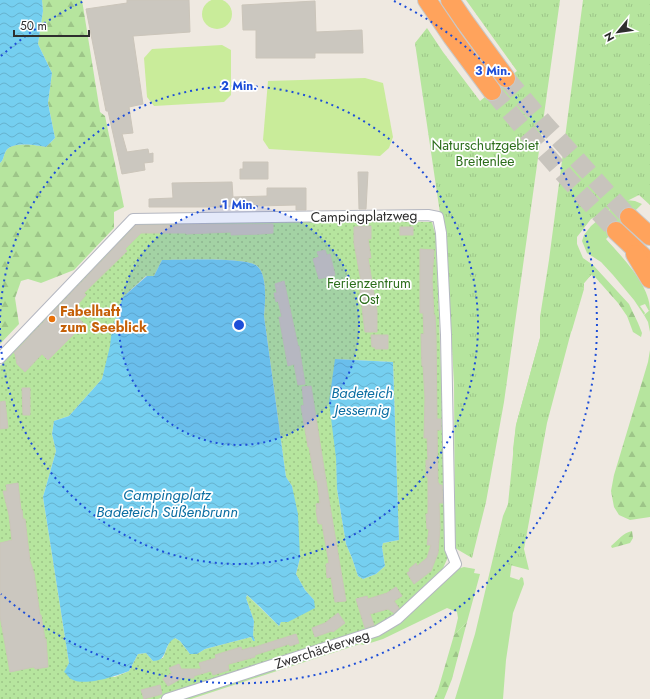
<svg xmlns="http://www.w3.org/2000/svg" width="650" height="699" font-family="Jost,sans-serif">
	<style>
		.grass { fill: #b6e59e }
		.forest { fill: url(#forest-firs) }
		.park { fill: url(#park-tufts) }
		.garden { fill: url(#garden-dots); fill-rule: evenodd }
		.pitch { fill: #c9ec9a }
		.water { fill: url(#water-waves) }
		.building { fill: #cbc7bf; stroke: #cbc5ba }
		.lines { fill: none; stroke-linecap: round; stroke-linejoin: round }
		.highway-tunnel { stroke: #c8c4bd; stroke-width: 18; stroke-dasharray: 18 9; stroke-linecap: butt }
		.street-casing { stroke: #b4b7c1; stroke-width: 12 }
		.highway-casing { stroke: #c9c9c9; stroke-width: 20 }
		.street { stroke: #fff; stroke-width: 10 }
		.highway { stroke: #ffa35c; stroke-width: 18 }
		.ring { fill: none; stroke: #1d4ed8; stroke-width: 2; stroke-dasharray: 2 4 }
		.food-dot { fill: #e8710a; stroke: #fff; stroke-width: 1.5 }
		.labels { text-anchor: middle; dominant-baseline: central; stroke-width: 3.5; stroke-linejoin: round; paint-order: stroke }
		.park-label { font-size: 14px; fill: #2c6e1b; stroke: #fff }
		.street-label { font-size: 14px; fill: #2e2e2e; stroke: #fff }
		.food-label { font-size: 14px; font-weight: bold; fill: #c56008; stroke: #fff; text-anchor: start }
		.water-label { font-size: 15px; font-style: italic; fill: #0d6fa3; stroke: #fff }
		.centre { fill: #1d4ed8; stroke: #fff; stroke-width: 2 }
		.ring-label { font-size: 12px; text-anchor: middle; font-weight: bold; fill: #1d4ed8; stroke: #fff; stroke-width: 3.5; stroke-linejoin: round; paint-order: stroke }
	</style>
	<defs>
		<pattern id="forest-firs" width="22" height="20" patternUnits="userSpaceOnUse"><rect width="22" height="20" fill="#b6e59e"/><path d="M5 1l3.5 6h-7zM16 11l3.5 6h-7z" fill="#9dc588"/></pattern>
		<pattern id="park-tufts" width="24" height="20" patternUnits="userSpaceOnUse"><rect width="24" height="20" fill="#b6e59e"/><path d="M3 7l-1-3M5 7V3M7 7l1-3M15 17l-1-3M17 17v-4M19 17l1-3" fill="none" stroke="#9dc588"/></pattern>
		<pattern id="garden-dots" width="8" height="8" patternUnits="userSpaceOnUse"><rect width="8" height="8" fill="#b6e59e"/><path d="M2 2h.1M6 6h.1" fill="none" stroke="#9dc588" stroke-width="1.8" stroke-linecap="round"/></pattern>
		<pattern id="water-waves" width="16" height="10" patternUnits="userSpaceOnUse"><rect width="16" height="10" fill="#75cff0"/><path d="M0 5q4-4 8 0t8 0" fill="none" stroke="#66b2ce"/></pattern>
	</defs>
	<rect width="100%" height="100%" fill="#efe9e1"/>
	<g class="grass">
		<path d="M 626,200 L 635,201 L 642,204 L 606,239 C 622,257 650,285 650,310 L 649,311 L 645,304 L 640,306 L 645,313 L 644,315 L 634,300 L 613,275 L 601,262 L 587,253 L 582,241 L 584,235 L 591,226 L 618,203 Z"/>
		<path d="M 570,284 L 584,289 L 572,330 L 544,381 L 512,562 L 510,577 L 519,580 L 521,577 L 523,578 L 524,584 L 513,613 L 506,660 L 503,699 L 455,699 L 475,634 L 503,516 L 509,502 L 514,461 L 513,449 L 516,425 L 540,338 Z"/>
		<path d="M 464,567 L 475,569 L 474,573 L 480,574 L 467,622 L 454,635 L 458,618 L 457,612 L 447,608 L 383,639 L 364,645 L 360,644 L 191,699 L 178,699 L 384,633 L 402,621 L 457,569 Z"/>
	</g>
	<g class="forest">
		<path d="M 42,0 L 82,0 L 100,112 L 105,116 L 124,207 L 114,212 L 114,228 L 74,270 L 41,283 L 28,279 L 21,281 L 15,298 L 19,324 L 0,344 L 0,163 C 4,160 3,156 6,151 C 11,141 37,145 46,147 L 55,138 L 48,103 L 52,73 L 38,44 L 43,11 Z"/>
		<path d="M 584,262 L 593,265 L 629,304 L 638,323 L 642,333 L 641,337 L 633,332 L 627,316 L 618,303 L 595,277 L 591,275 L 584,283 L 584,289 L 570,284 Z"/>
		<path d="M 650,310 L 650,332 L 648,322 L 644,315 Z"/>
		<path d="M 650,350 L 650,517 L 630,520 L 619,515 L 614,507 L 611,491 L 614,475 L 648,362 Z"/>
		<path d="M 632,531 L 633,538 L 630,543 L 612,548 L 611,546 C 618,540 623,533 632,531 Z"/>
		<path d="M 467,622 L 452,679 L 444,699 L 434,699 L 438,690 L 454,635 Z"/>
	</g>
	<g class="park">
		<path d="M 466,0 L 560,0 L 504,402 L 486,502 L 472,558 L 455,548 L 454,383 L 447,261 L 415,43 L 427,28 L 443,52 L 480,101 L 517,71 Z"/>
		<path d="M 583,0 L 650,0 L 650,205 L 639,195 L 591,219 L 577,237 L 577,244 L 583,258 L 593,265 L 591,275 L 584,283 L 547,423 L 524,549 L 529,570 L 506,564 L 494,558 L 508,504 L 516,425 L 540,338 L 540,317 L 549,260 Z"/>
	</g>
	<path class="garden" d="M 327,221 L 432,222 L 436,237 L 448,557 L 440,575 L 392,617 L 373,628 L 158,699 L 0,699 L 0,366 L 137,223 ZM 162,260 C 179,260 247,257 257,266 C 268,275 265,304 264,316 L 286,477 L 292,486 L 300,558 L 296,574 L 305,590 L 314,600 L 281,622 L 279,626 L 247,595 L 246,598 L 254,621 L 253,635 L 255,641 L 253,641 L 251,637 L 205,649 L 197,654 L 190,654 L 180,641 L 175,638 L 170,640 L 163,658 L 153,661 L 146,653 L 138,654 L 129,671 L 115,677 L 65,672 L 69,663 L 43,497 L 56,451 L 52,434 L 54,421 L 69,416 L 102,379 L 111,346 L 112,329 L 123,297 L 146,276 L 154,276 ZM 335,359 L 393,362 L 399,540 L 383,543 L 382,547 L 385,566 L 376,574 L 363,579 L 358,576 L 352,558 L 346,544 L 337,489 Z"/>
	<g class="pitch">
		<circle cx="217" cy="14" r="15"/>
		<path d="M 222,45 L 231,50 L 231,95 L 224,102 L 154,106 L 147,97 L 144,58 L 152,49 Z"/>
		<path d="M 365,78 L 383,83 L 393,137 L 389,148 L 380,156 L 269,149 L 263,140 L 268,81 Z"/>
	</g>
	<g class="water">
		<path d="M 0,0 L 42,0 L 43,11 L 38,44 L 52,73 L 48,103 L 55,138 L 46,147 C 37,145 11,141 6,151 C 3,156 4,160 0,163 Z"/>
		<path d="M 162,260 C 179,260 247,257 257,266 C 268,275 265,304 264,316 L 286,477 L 292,486 L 298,514 L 300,558 L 296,574 L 305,590 L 314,600 L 315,608 L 288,622 L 281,622 L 279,626 L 259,606 L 247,595 L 246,598 L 254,621 L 253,635 L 255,641 L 253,641 L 251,637 L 205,649 L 197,654 L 190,654 L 180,641 L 175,638 C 162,645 169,661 153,661 L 146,653 L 138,654 L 129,671 C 116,676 84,687 71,679 C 69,678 67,674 64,672 L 69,663 L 43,497 L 56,451 L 52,434 L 54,421 L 69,416 L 102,379 L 110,346 L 112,329 L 123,297 L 147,276 L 154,276 Z"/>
		<path d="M 335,359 L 393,362 L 399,540 L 383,543 L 382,547 L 385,566 L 376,574 L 363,579 L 358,576 L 352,558 L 346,544 L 337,489 L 336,458 L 329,402 Z"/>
	</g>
	<g class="building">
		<path d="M 127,0 L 189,0 L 190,32 L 133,36 L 143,104 L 129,107 L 133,133 L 122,134 L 127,152 L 148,149 L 149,154 L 153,153 L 153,162 L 144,163 L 145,170 L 122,174 L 108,111 L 106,111 L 86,9 L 127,3 Z"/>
		<path d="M 315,1 L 316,32 L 362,30 L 363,53 L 315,53 L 315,58 L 256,58 L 256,30 L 243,30 L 242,5 Z"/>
		<path d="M 243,162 L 268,162 L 268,179 L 240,179 L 240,169 L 243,169 Z"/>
		<path d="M 358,172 L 368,172 L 366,209 L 359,209 Z"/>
		<path d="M 232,182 L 233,197 L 267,196 L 267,188 L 306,188 L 306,210 L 296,210 L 296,205 L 221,207 L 149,207 L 149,199 L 173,198 L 172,183 Z"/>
		<path d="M 273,224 L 273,233 L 261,234 L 231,235 L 231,232 L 186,234 L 186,233 L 141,233 L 125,249 L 127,251 L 84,293 L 86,295 L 72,311 L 84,324 L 48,360 L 42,354 L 25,372 L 17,364 L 15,354 L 14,353 L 136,225 Z"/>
		<path d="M 371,226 L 371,239 L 368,239 L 371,258 L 368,258 L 377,311 L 377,332 L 365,332 L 359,282 L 361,281 L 354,243 L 354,227 Z"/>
		<rect x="400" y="227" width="13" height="8"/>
		<path d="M 420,249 L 434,250 L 432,280 L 434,315 L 435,315 L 436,334 L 437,419 L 441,419 L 441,430 L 437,430 L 438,483 L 439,483 L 439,485 L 442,485 L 443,503 L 439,503 L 440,527 L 438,553 L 431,571 L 414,584 L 407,573 L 410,571 L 409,569 L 416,563 L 417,566 L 427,558 L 431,545 L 427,545 L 429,529 L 427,529 L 426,514 L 428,514 L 428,477 L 426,477 L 426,460 L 428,460 L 427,438 L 424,438 L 425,398 L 423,366 L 422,366 L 421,334 L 424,334 L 423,313 L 420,313 Z"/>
		<path d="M 325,250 L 327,255 L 330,254 L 335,275 L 319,279 L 313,259 L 319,257 L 317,252 Z"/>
		<path d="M 284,281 L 298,346 L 299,346 L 305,384 L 298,385 L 294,364 L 288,366 L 279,317 L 282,317 L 278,301 L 276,302 L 274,293 L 277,293 L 275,284 Z"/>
		<path d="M 371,335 L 388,335 L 388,349 L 375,349 L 375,347 L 372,347 Z"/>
		<path d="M 311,386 L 330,506 L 346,601 L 335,602 L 331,577 L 327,578 L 326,564 L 329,563 L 322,524 L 319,524 L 318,523 L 316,510 L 317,509 L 316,504 L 320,503 L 317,480 L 315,480 L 309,447 L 308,447 L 301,406 L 304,405 L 302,387 Z"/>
		<path d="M 22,388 L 30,388 L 30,415 L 23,415 Z"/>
		<path d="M 5,401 L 8,428 L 0,429 L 0,402 Z"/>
		<path d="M 18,483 L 21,510 L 22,510 L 23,519 L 25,519 L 30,561 L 34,573 L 40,615 L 41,615 L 45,639 L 46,639 L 48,667 L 35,669 L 34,667 L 10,672 L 0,616 L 0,543 L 12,540 L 9,515 L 3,491 L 7,491 L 6,485 Z"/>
		<path d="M 396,587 L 402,596 L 394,601 L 399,608 L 394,613 L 388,609 L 370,614 L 374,625 L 365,628 L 356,599 L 367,596 L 368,599 L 387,593 Z"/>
		<path d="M 338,613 L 345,623 L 333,632 L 332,631 L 315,637 L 312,628 L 325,623 Z"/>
		<path d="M 296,634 L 299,643 L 290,646 L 289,644 L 255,655 L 255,657 L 229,664 L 228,665 L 229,670 L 213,675 L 211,671 L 194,676 L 194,678 L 182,678 L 168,686 L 163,679 L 172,673 L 169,668 L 179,664 L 181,669 L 201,669 L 199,663 L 216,658 L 215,655 L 241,647 L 242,650 L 252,647 L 252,648 Z"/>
		<path d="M 160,685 L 162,694 L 144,699 L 141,690 Z"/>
	</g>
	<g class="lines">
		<g class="highway-tunnel">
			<path d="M 506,78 L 546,125 L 629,217"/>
			<path d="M 492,91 C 532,139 573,186 616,231"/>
		</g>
		<g class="street-casing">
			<path id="street" d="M 0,358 L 133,219 L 428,215 L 438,217 L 441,233 L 446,335 L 450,549 L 456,564 L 397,619 L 377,631 L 167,699"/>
		</g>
		<g class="highway-casing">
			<g id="highway">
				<path d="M 427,0 L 452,37 L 492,91"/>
				<path d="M 450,0 L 465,22 L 506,78"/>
				<path d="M 629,217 L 650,236"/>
				<path d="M 616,231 L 650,263"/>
				<path d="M 635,254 L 650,279"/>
			</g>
		</g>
		<use href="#street" class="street"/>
		<use href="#highway" class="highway"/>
	</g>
	<circle cx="239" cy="325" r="120" fill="#1d4ed8" fill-opacity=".12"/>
	<g class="ring">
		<circle cx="239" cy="325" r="120"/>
		<path d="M0 323A239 239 0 1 1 0 327"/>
		<path d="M1 56A359 359 0 0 1 84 1M394 1A359 359 0 1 1 1 594"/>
	</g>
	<circle class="food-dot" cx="52" cy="319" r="4"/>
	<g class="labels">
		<g class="park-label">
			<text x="485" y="145">Naturschutzgebiet<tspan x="485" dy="16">Breitenlee</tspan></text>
			<text x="369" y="283">Ferienzentrum<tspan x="369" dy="16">Ost</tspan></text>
		</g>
		<g class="street-label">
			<text transform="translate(364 216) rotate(-1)">Campingplatzweg</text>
			<text transform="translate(322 649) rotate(-18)">Zwerchäckerweg</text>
		</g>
		<g class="food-label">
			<text x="60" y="311">Fabelhaft<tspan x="60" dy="16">zum Seeblick</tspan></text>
		</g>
		<g class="water-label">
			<text x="362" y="393">Badeteich<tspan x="362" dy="17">Jessernig</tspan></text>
			<text x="167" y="495">Campingplatz<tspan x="167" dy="17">Badeteich Süßenbrunn</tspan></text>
		</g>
	</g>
	<circle cx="239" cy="325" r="6" class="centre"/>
	<g class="ring-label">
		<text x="493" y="75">3 Min.</text>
		<text x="239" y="90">2 Min.</text>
		<text x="239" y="209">1 Min.</text>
	</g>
	<g transform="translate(618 32) rotate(241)" stroke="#ffffff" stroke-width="3" paint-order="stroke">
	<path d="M0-3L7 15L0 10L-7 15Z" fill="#2e2e2e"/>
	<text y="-6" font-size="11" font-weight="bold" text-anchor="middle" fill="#2e2e2e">N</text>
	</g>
	<path d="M14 30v6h75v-6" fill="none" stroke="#2e2e2e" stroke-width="2"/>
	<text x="20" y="30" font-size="12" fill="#2e2e2e" stroke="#ffffff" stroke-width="3" paint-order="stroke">50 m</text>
</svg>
